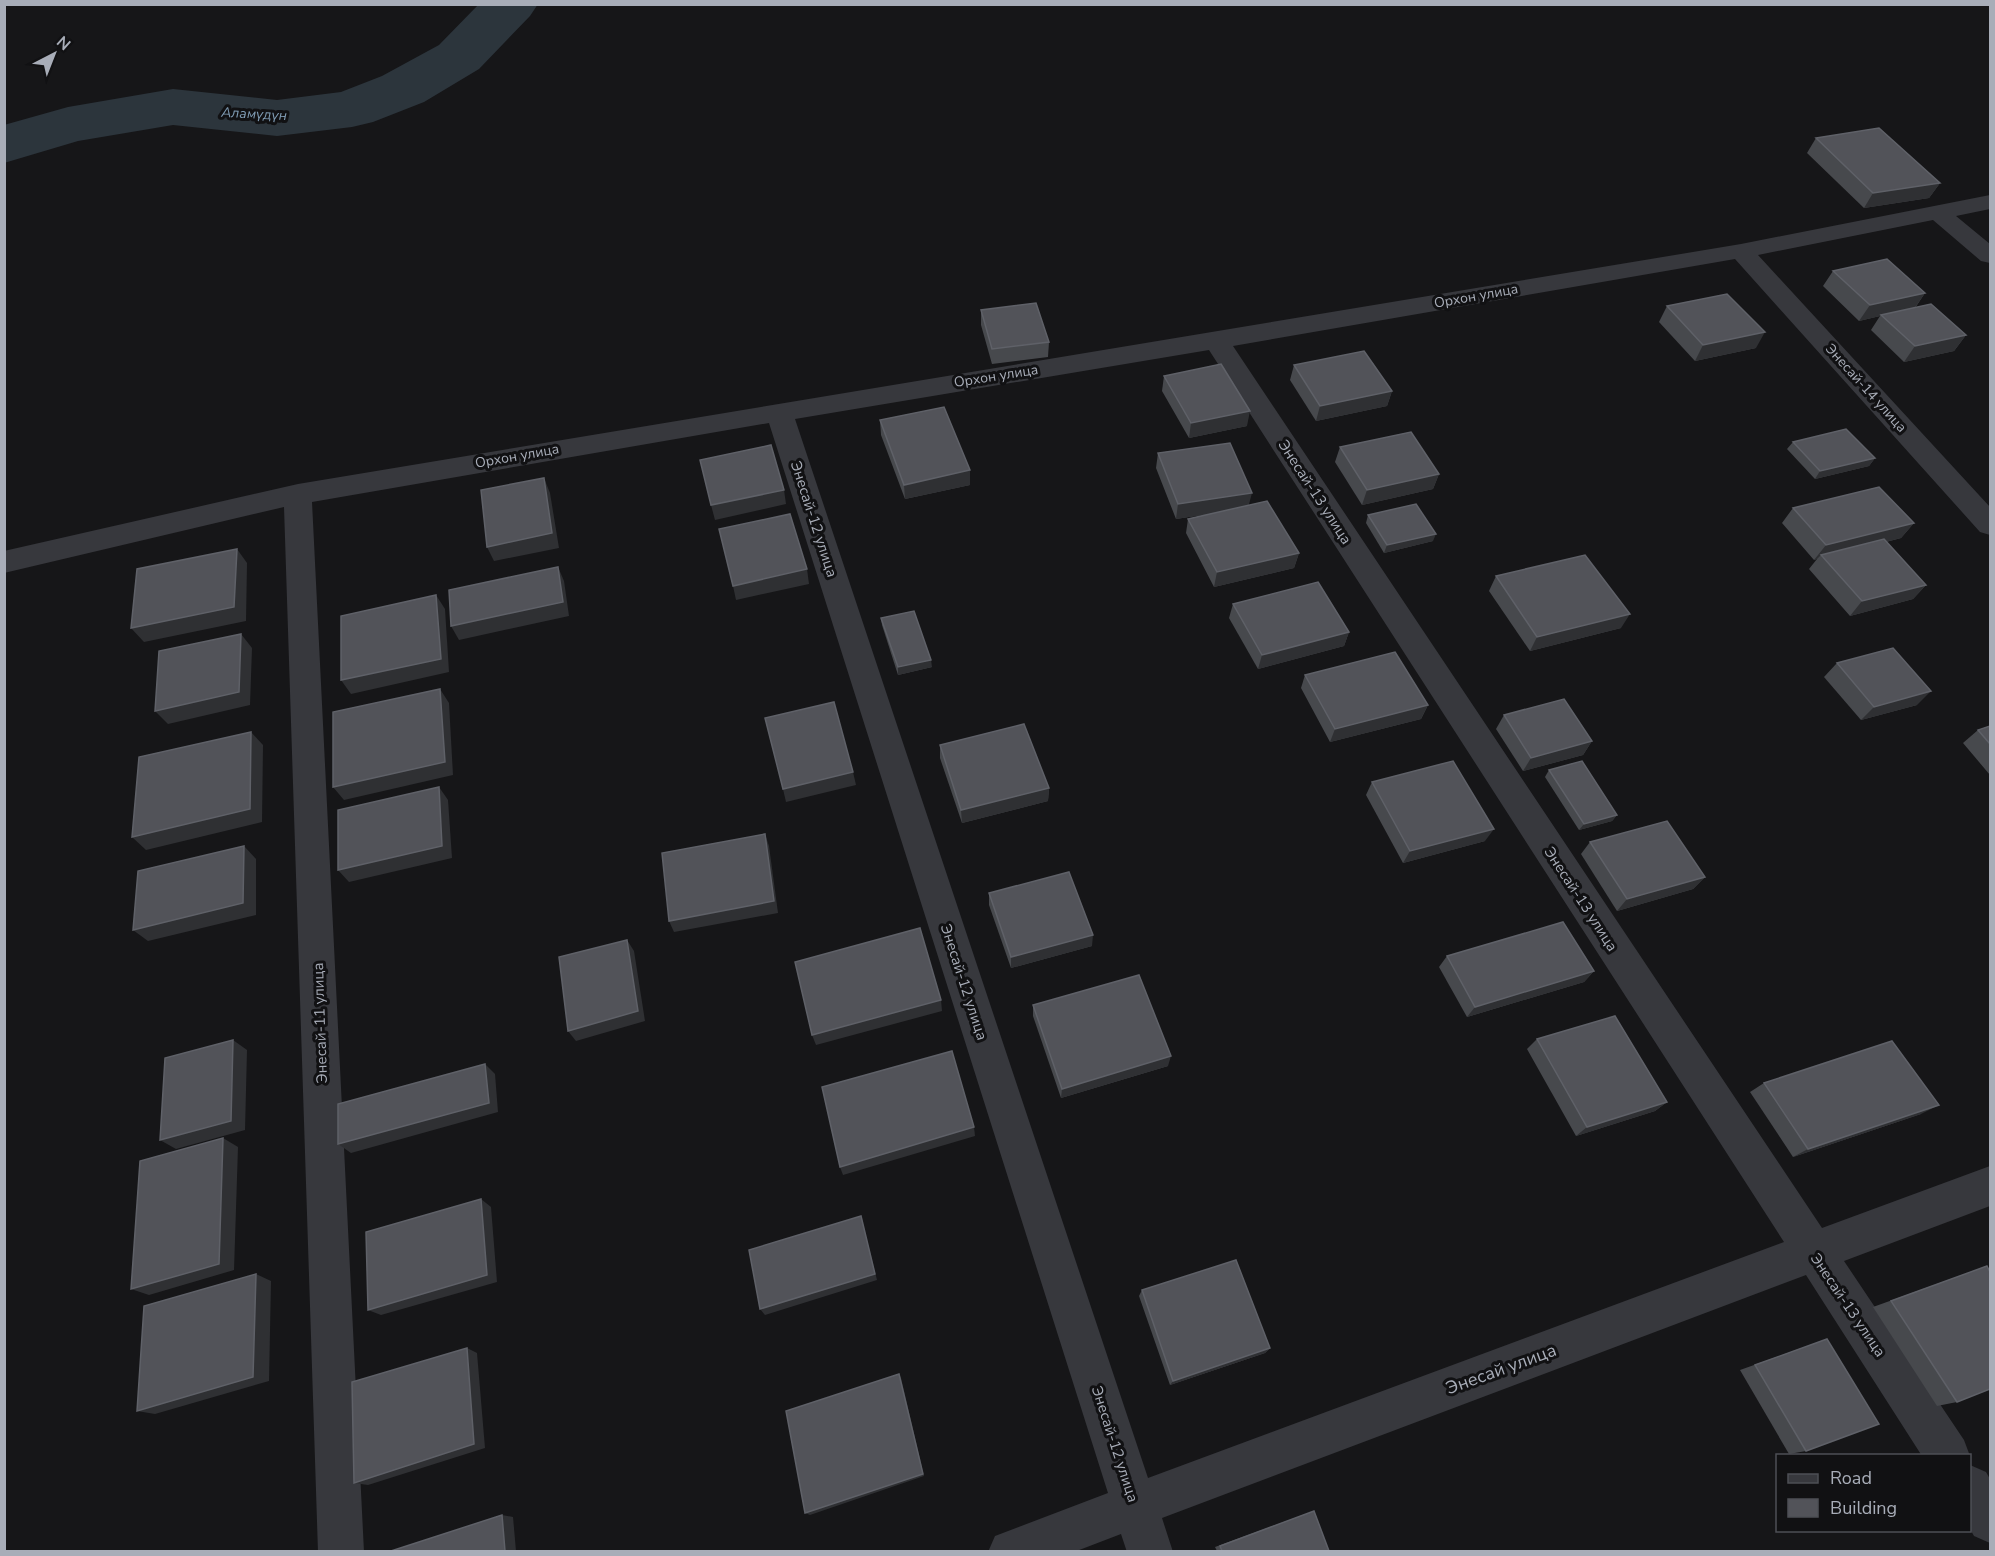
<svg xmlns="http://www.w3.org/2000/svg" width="1995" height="1556" font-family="'Nunito Sans',sans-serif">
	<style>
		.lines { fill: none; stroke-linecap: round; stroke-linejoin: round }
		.river { fill: #2c353c; fill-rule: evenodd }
		.minor { fill: #37383d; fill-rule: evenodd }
		.wall { fill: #47494d }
		.shaded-wall { fill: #2f3033 }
		.building { fill: #525359; stroke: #5f6168; stroke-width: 1.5 }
		.labels { text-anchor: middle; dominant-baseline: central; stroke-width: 6; stroke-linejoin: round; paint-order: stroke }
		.far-water-label { font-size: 14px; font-style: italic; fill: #7f9bb3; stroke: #111113 }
		.far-street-label { font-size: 14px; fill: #a8adb8; stroke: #111113 }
		.street-label { font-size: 15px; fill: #a8adb8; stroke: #111113 }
		.near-street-label { font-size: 18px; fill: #a8adb8; stroke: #111113 }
	</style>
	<rect width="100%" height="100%" fill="#161618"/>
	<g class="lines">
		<path class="river" d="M 479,4 L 538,4 L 530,16 L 479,69 L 424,102 L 373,122 L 352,127 L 277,136 L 173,125 L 78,141 L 4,163 L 4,125 L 68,107 L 173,89 L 277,100 L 341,92 L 382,76 L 439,45 Z"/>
		<g class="minor">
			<path d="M 1990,195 L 1990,209 L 1956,216 L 1990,244 L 1990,263 L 1981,261 L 1933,220 L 1758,255 L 1990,507 L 1990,535 L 1980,532 L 1735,259 L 1233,346 L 1822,1228 L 1990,1166 L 1990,1206 L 1844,1261 L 1964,1440 L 1970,1456 L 1970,1458 L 1970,1456 L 1922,1456 L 1806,1275 L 1162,1518 L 1173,1552 L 1127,1552 L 1121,1534 L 1074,1552 L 988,1552 L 995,1536 L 1108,1493 L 769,423 L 312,502 L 364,1552 L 318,1552 L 284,507 L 4,573 L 4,551 L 298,484 L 1741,244 ZM 1209,350 L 1784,1242 L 1148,1478 L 795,419 Z"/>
			<path d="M 1970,1465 L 1986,1472 L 1990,1479 L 1990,1543 L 1974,1536 L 1970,1529 Z"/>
		</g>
	</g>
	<g class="wall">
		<path d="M 1816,138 L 1940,183 L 1929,198 L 1864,208 L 1807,153 Z"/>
		<path d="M 1833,271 L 1925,293 L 1915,308 L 1966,335 L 1954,351 L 1904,362 L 1871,330 L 1880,316 L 1859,321 L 1823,286 Z"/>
		<path d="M 1667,306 L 1756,348 L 1695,361 L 1659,322 Z"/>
		<path d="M 981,310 L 1049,342 L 1048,357 L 992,364 L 981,325 Z"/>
		<path d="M 1294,365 L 1392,391 L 1387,406 L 1316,421 L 1290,380 Z"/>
		<path d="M 1164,376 L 1247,426 L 1189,438 L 1162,391 Z"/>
		<path d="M 880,420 L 970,485 L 905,499 L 881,435 Z"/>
		<path d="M 1793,442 L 1875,458 L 1869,466 L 1815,479 L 1787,449 Z"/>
		<path d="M 1340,447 L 1439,474 L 1433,489 L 1362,505 L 1335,462 Z"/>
		<path d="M 1158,453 L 1249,505 L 1299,553 L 1294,568 L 1214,587 L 1186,533 L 1188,519 L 1208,514 L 1176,519 L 1156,468 Z"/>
		<path d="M 1793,508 L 1914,523 L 1901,538 L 1886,542 L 1926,585 L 1913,599 L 1850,616 L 1809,569 L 1817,559 L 1814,560 L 1782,523 Z"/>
		<path d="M 1368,515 L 1433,541 L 1384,553 L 1366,523 Z"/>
		<path d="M 1496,576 L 1621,628 L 1530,651 L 1489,591 Z"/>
		<path d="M 1233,604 L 1349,632 L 1344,646 L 1258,669 L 1229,618 Z"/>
		<path d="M 881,618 L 932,667 L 898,675 L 882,625 Z"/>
		<path d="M 1837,663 L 1917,705 L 1861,720 L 1824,677 Z"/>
		<path d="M 1305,675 L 1428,705 L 1421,719 L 1330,742 L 1301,688 Z"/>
		<path d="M 1504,715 L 1592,741 L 1583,755 L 1523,771 L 1496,729 Z"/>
		<path d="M 1990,726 L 1990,775 L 1963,743 L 1978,730 Z"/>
		<path d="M 940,745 L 1049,788 L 1048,801 L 962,823 L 940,758 Z"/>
		<path d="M 1549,770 L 1617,815 L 1612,821 L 1579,830 L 1545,777 Z"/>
		<path d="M 1372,782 L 1485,841 L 1403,863 L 1366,795 Z"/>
		<path d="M 1590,842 L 1705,877 L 1693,889 L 1617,911 L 1581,854 Z"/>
		<path d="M 989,893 L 1092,946 L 1011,968 L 989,905 Z"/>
		<path d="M 1447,956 L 1594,971 L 1584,982 L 1467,1017 L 1439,967 Z"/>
		<path d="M 1033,1005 L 1168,1066 L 1061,1098 L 1033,1016 Z"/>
		<path d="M 1537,1039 L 1667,1102 L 1655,1111 L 1576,1136 L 1527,1049 Z"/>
		<path d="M 1764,1083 L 1921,1114 L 1793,1157 L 1750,1092 Z"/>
		<path d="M 1987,1266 L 1957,1402 L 1937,1406 L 1873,1307 Z"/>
		<path d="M 1142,1290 L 1270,1348 L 1265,1353 L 1170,1385 L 1139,1296 Z"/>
		<path d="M 1827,1339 L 1806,1451 L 1789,1454 L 1740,1370 Z"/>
		<path d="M 1314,1511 L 1329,1551 L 1217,1551 L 1215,1547 Z"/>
	</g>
	<g class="shaded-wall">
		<path d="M 1940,183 L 1929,198 L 1864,208 L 1873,193 Z"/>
		<path d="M 1925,293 L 1914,309 L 1881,315 L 1880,316 L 1859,321 L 1870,305 Z"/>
		<path d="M 1765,332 L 1756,348 L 1695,361 L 1703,345 Z"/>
		<path d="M 1966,335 L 1954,351 L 1904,362 L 1915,346 Z"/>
		<path d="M 1392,391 L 1387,406 L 1316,421 L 1320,406 Z"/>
		<path d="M 1250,411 L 1247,426 L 1189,438 L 1191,423 Z"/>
		<path d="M 1875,458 L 1869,466 L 1815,479 L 1820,471 Z"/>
		<path d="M 970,470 L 970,485 L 905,499 L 904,485 Z"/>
		<path d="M 1439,474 L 1433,489 L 1362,505 L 1367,490 Z"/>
		<path d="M 544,478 L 550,493 L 559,548 L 494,561 L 487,547 Z"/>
		<path d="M 784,490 L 786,504 L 715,520 L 711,505 Z"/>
		<path d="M 1252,493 L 1248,508 L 1176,519 L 1178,504 Z"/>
		<path d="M 1914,523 L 1901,538 L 1823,558 L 1821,555 L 1817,559 L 1814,560 L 1826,545 Z"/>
		<path d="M 1436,534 L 1433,541 L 1384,553 L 1387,545 Z"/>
		<path d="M 237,549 L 247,563 L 246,621 L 144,642 L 131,628 Z"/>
		<path d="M 1299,553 L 1294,568 L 1214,587 L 1217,572 Z"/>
		<path d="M 558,567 L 564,581 L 569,616 L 459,640 L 451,626 Z"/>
		<path d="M 807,569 L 809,584 L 736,600 L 733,586 Z"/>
		<path d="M 1926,585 L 1913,599 L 1850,616 L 1862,601 Z"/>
		<path d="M 436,595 L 445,609 L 449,672 L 351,694 L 341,680 Z"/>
		<path d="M 1630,614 L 1621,628 L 1530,651 L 1537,637 Z"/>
		<path d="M 1349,632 L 1344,646 L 1258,669 L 1262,655 Z"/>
		<path d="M 241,634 L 252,648 L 250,705 L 168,724 L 155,711 Z"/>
		<path d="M 931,660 L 932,667 L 898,675 L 898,667 Z"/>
		<path d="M 440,689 L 449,703 L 453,775 L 344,800 L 333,787 Z"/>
		<path d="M 1931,691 L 1917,705 L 1861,720 L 1874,707 Z"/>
		<path d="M 1428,705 L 1421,719 L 1330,742 L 1335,729 Z"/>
		<path d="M 251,732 L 263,745 L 262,822 L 146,850 L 132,837 Z"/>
		<path d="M 1592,741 L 1583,755 L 1523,771 L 1531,758 Z"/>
		<path d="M 853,772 L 856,785 L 786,802 L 783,789 Z"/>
		<path d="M 439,787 L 448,800 L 452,858 L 349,882 L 338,870 Z"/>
		<path d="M 1049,788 L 1048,801 L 962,823 L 961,810 Z"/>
		<path d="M 1617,815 L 1612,821 L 1579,830 L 1584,824 Z"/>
		<path d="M 1494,829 L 1485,841 L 1403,863 L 1410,851 Z"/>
		<path d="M 765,834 L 769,846 L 778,913 L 674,932 L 669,921 Z"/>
		<path d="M 244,846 L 256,859 L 256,915 L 148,941 L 133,930 Z"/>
		<path d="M 1705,877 L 1693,889 L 1617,911 L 1627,899 Z"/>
		<path d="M 1093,935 L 1092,946 L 1011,968 L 1011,957 Z"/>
		<path d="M 627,940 L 634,951 L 645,1021 L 576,1041 L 568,1031 Z"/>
		<path d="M 1594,971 L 1584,982 L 1467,1017 L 1475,1007 Z"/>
		<path d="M 941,1000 L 942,1011 L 816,1045 L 812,1035 Z"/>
		<path d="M 233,1040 L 247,1050 L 245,1130 L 176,1149 L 160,1140 Z"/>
		<path d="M 1171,1056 L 1168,1066 L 1061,1098 L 1062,1089 Z"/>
		<path d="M 485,1064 L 495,1074 L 498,1112 L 351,1153 L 338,1144 Z"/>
		<path d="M 1667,1102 L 1655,1111 L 1576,1136 L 1587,1127 Z"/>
		<path d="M 1939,1105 L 1921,1114 L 1793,1157 L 1808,1149 Z"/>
		<path d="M 974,1127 L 975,1136 L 843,1175 L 840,1167 Z"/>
		<path d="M 223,1138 L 238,1147 L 234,1270 L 149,1295 L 131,1289 Z"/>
		<path d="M 481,1199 L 491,1207 L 497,1282 L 381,1315 L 368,1310 Z"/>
		<path d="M 861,1216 L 877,1280 L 765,1315 L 760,1309 Z"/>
		<path d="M 256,1274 L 271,1281 L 269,1381 L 155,1414 L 137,1411 Z"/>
		<path d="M 467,1348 L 477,1353 L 485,1448 L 368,1485 L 354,1483 Z"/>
		<path d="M 1270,1348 L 1265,1353 L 1170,1385 L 1173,1381 Z"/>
		<path d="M 899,1374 L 901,1378 L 924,1476 L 810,1515 L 805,1513 Z"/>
		<path d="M 502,1515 L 513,1517 L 516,1551 L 505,1551 Z"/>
	</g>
	<g class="building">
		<path d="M 1879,128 L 1940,183 L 1873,193 L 1816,138 Z"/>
		<path d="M 1887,259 L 1925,293 L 1870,305 L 1833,271 Z"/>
		<path d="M 1727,294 L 1765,332 L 1703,345 L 1667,306 Z"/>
		<path d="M 1036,303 L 1049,342 L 992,349 L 981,310 Z"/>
		<path d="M 1931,304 L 1966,335 L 1915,346 L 1881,315 Z"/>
		<path d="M 1364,351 L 1392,391 L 1320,406 L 1294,365 Z"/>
		<path d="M 1221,364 L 1250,411 L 1191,423 L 1164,376 Z"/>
		<path d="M 944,407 L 970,470 L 904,485 L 880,420 Z"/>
		<path d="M 1846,429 L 1875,458 L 1820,471 L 1793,442 Z"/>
		<path d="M 1411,432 L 1439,474 L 1367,490 L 1340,447 Z"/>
		<path d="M 1230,443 L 1252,493 L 1178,504 L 1158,453 Z"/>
		<path d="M 771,445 L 784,490 L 711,505 L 700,460 Z"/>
		<path d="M 544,478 L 552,533 L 487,547 L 481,490 Z"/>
		<path d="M 1879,487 L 1914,523 L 1826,545 L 1793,508 Z"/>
		<path d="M 1267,501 L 1299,553 L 1217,572 L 1188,519 Z"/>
		<path d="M 1416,504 L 1436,534 L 1387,545 L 1368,515 Z"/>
		<path d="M 790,514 L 807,569 L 733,586 L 719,529 Z"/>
		<path d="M 1884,539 L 1926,585 L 1862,601 L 1821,555 Z"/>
		<path d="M 237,549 L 234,607 L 131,628 L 137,569 Z"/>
		<path d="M 1585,555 L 1630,614 L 1537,637 L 1496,576 Z"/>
		<path d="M 558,567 L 563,602 L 451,626 L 449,590 Z"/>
		<path d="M 1318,582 L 1349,632 L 1262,655 L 1233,604 Z"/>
		<path d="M 436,595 L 441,659 L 341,680 L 341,616 Z"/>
		<path d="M 914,611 L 931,660 L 898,667 L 881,618 Z"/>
		<path d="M 241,634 L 239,692 L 155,711 L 159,651 Z"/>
		<path d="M 1893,648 L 1931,691 L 1874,707 L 1837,663 Z"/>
		<path d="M 1395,652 L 1428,705 L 1335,729 L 1305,675 Z"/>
		<path d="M 440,689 L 445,762 L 333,787 L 333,712 Z"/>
		<path d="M 1564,699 L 1592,741 L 1531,758 L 1504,715 Z"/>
		<path d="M 834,702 L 853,772 L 783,789 L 765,718 Z"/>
		<path d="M 1024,724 L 1049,788 L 961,810 L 940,745 Z"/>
		<path d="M 1990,726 L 1990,744 L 1978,730 Z"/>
		<path d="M 251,732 L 250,809 L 132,837 L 139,757 Z"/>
		<path d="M 1453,761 L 1494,829 L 1410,851 L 1372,782 Z"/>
		<path d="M 1582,761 L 1617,815 L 1584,824 L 1549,770 Z"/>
		<path d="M 439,787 L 442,846 L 338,870 L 338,810 Z"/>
		<path d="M 1667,821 L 1705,877 L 1627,899 L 1590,842 Z"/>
		<path d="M 765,834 L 774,901 L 669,921 L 662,853 Z"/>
		<path d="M 244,846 L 243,903 L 133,930 L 138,871 Z"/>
		<path d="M 1069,872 L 1093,935 L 1011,957 L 989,893 Z"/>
		<path d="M 1563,922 L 1594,971 L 1475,1007 L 1447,956 Z"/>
		<path d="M 920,928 L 941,1000 L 812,1035 L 795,962 Z"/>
		<path d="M 627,940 L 638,1011 L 568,1031 L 559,957 Z"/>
		<path d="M 1139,975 L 1171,1056 L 1062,1089 L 1033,1005 Z"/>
		<path d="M 1615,1016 L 1667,1102 L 1587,1127 L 1537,1039 Z"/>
		<path d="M 233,1040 L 231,1121 L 160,1140 L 165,1058 Z"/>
		<path d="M 1892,1041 L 1939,1105 L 1808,1149 L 1764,1083 Z"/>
		<path d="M 952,1051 L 974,1127 L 840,1167 L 822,1087 Z"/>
		<path d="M 485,1064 L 489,1103 L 338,1144 L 338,1104 Z"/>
		<path d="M 223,1138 L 219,1264 L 131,1289 L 140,1161 Z"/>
		<path d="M 481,1199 L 487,1275 L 368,1310 L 366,1232 Z"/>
		<path d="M 861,1216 L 875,1274 L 760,1309 L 749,1250 Z"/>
		<path d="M 1236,1260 L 1270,1348 L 1173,1381 L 1142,1290 Z"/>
		<path d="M 1987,1266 L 1990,1272 L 1990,1389 L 1957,1402 L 1891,1301 Z"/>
		<path d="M 256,1274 L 253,1377 L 137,1411 L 144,1306 Z"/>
		<path d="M 1827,1339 L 1879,1424 L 1806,1451 L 1755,1365 Z"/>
		<path d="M 467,1348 L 474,1444 L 354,1483 L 352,1382 Z"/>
		<path d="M 899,1374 L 923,1474 L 805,1513 L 786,1411 Z"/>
		<path d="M 1314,1511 L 1329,1551 L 1222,1551 L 1220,1546 Z"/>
		<path d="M 502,1515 L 505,1551 L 391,1551 Z"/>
	</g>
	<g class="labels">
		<g class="far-water-label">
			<text transform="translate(254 114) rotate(3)">Аламүдүн</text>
		</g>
		<g class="far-street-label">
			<text transform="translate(1476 296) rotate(-10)">Орхон улица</text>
			<text transform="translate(996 376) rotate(-9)">Орхон улица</text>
			<text transform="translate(1866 388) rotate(48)">Энесай-14 улица</text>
			<text transform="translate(517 456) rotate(-10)">Орхон улица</text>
		</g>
		<g class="street-label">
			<text transform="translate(1315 492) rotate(57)">Энесай-13 улица</text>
			<text transform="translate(814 519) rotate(72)">Энесай-12 улица</text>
			<text transform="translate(1581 899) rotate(57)">Энесай-13 улица</text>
			<text transform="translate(964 982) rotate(72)">Энесай-12 улица</text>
			<text transform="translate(320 1023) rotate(-92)">Энесай-11 улица</text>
			<text transform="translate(1848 1305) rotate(56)">Энесай-13 улица</text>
			<text transform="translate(1115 1444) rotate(72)">Энесай-12 улица</text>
		</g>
		<g class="near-street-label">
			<text transform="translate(1501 1369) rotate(-20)">Энесай улица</text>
		</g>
	</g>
	<rect width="1995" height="1556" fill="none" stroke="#a8adb8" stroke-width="12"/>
	<rect x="1776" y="1454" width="195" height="78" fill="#111113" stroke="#4d4f55" stroke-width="1.5"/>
	<rect x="1788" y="1474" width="30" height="9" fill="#37383d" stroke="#4d4f55" stroke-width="1.5"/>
	<text x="1830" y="1484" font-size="18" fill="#a8adb8">Road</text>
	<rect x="1788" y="1499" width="30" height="18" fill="#525359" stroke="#4d4f55" stroke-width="1.5"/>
	<text x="1830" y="1514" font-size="18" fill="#a8adb8">Building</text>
	<g transform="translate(54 54) rotate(42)" stroke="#111113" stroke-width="4.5" paint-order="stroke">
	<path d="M0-4.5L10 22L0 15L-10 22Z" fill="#a8adb8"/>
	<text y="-9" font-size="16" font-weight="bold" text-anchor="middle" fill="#a8adb8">N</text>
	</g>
</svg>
